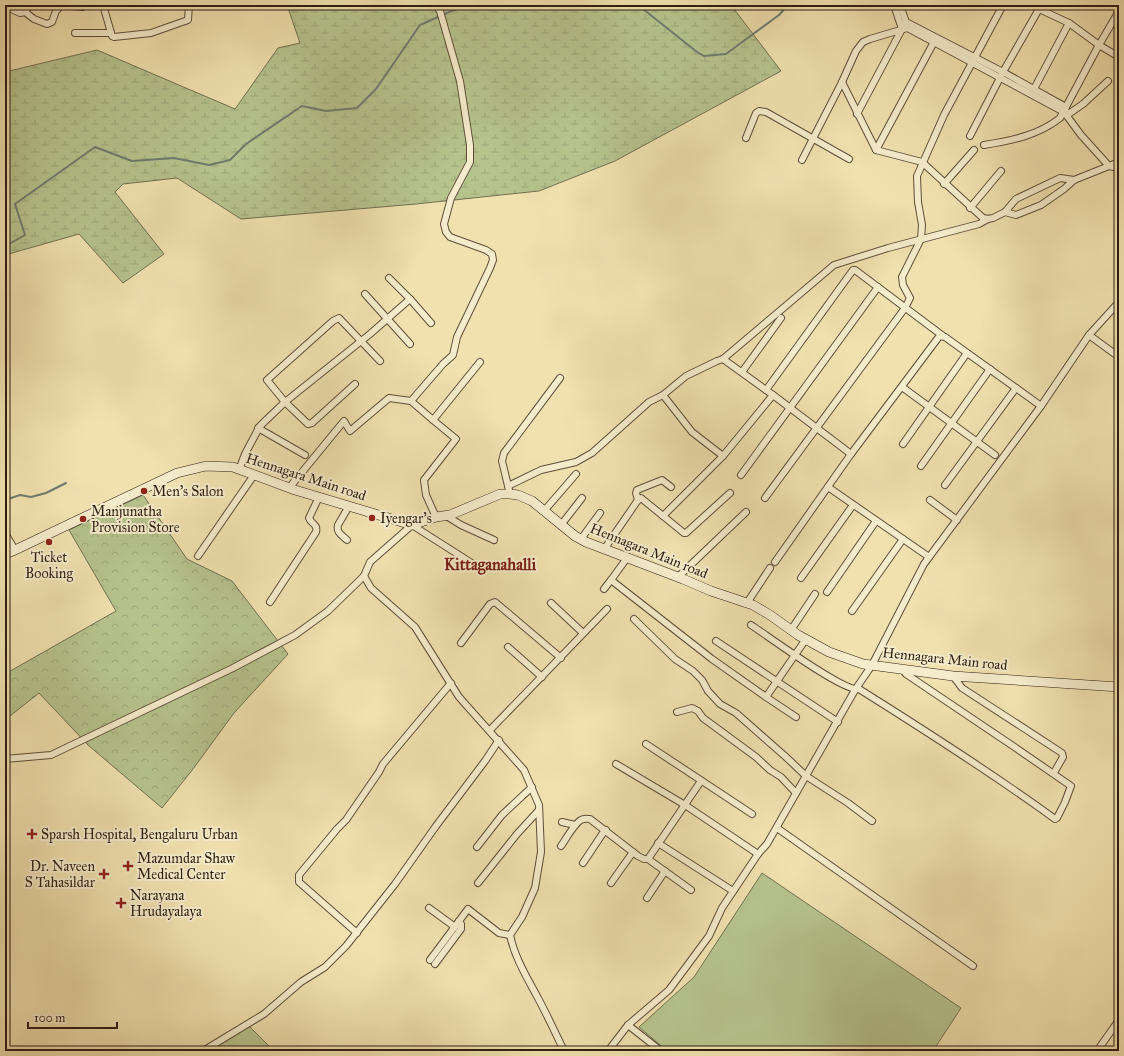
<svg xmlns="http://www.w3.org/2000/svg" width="1124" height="1056" font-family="'IM FELL Great Primer',serif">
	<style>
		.grass { fill: #b6c38d; stroke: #727050 }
		.forest { fill: url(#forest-crowns); stroke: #727050 }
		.wetland { fill: url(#wetland-marsh); stroke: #727050 }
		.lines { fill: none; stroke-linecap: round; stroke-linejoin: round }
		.stream { stroke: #6f7c71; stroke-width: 2 }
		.street-casing { stroke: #5e4e39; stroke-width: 8 }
		.secondary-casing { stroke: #2e1d12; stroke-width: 10 }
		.street { stroke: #f5eccb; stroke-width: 6 }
		.secondary { stroke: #f5eccb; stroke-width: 9 }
		.poi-dot { fill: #8f2418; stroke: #f5eccb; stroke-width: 1.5 }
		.labels { text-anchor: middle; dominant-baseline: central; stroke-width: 4; stroke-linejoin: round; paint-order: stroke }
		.street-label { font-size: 14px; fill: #2e1d12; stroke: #f5eccb }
		.poi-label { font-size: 14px; fill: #2e1d12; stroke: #f5eccb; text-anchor: start }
		.quarter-label { font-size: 16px; font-weight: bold; fill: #7a1f14; stroke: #f5eccb }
	</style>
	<defs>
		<pattern id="forest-crowns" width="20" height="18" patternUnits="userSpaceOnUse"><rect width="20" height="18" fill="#b6c38d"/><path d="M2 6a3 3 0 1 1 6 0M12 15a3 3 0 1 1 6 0" fill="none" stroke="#9da779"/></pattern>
		<pattern id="wetland-marsh" width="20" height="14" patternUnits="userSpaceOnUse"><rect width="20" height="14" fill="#b6c38d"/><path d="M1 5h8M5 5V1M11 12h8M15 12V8" fill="none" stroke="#9da779"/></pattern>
	</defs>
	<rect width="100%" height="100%" fill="#f0e1af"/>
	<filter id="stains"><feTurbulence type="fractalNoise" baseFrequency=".005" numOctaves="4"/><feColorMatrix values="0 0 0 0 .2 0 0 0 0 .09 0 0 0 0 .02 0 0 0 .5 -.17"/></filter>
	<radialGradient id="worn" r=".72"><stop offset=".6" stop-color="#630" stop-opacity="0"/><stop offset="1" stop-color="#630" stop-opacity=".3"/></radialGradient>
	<g class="grass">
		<path d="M 762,873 L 961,1008 L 933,1051 L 667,1051 L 639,1027 L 694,977 Z"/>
		<path d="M 249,1026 L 272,1049 L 270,1051 L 209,1051 Z"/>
	</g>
	<path class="forest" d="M 143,495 L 187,559 L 232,581 L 288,654 L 234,713 L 193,769 L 162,808 L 88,745 L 39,693 L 5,720 L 5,674 L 116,611 L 69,530 Z"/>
	<path class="wetland" d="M 287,5 L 731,5 L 781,71 L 615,161 L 539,191 L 416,204 L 241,219 L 177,178 L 123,184 L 115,192 L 164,254 L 123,283 L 79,234 L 5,255 L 5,72 L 97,50 L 235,109 L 278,48 L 300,43 Z"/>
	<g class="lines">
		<g class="stream">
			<path d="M 638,5 L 697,52 L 704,56 L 726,54 L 779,15 L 788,5"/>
			<path d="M 5,243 L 9,244 L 25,235 L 15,204 L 95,147 L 132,161 L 174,158 L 209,165 L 230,160 L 246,144 L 302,106 L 326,111 L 357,108 L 376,89 L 420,25 L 456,9 L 524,5"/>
			<path d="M 5,500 L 20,495 L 31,497 L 46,493 L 66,483"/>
		</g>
		<g class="street-casing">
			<g id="street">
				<path d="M 103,5 L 112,36 L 114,37 L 151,33 L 188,20 L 189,5"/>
				<path d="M 900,5 L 906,22 L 1003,72 L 1066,107"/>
				<path d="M 1033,5 L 1039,9 L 1069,23 L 1099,45 L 1119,57"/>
				<path d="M 5,6 L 20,13 L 25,12 L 30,5"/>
				<path d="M 25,12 L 34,19 L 47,24 L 52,22 L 56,11 L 62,5 L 82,7"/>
				<path d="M 902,25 L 1064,112 L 1070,113 L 1083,104 L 1108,81"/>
				<path d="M 75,33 L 111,33"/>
				<path d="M 842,82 L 876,150 L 922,162 L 983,218 L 988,219 L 993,218 L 1005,212 L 1016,199 L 1060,178 L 1074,180"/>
				<path d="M 1034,89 L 1069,23"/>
				<path d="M 1064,112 L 1081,135 L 1109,166 L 1119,162"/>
				<path d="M 857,114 L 902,29 L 894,5"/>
				<path d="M 970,136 L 1003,72 L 1039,9"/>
				<path d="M 746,138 L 756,113 L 759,111 L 766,112 L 849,159"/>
				<path d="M 984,145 C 1011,141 1039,135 1060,118 L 1099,45 L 1119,11"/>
				<path d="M 876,150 L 935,40"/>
				<path d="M 802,160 L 842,82 L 856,51 L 863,42 L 870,39 L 907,28"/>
				<path d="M 944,184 L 974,150"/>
				<path d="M 970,208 L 1001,171"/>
				<path d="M 1005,212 L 1016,215 L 1041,205 L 1064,189 L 1074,180 L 1109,166 L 1119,168"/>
				<path d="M 389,278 L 410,299 L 431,323"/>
				<path d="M 365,294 L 410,344"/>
				<path d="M 1089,335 L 1119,357"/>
				<path d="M 723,359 L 773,395 L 851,454"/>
				<path d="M 742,372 L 781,318"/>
				<path d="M 355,384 L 312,423 L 308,424 L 285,402 L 267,380 L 333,321 L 339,318 L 380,361"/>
				<path d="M 902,387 L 995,455"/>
				<path d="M 766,390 L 853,270 L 855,270 L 943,336"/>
				<path d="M 663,395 L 692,432 L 723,456"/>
				<path d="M 411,401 L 443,364 L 453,355 L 457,337 L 490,268 L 493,260 L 492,254 L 486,250 L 450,237 L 446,232 L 444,224 L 451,198 L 470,162 L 470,145 L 460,81 L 440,11 L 436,5"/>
				<path d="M 433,420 L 456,439 L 424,480 L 426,495 L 436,517"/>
				<path d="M 258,428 L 305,455"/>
				<path d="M 903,444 L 967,353"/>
				<path d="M 921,466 L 990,369"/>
				<path d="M 239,470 L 245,454 L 260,426 L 285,402 L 370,334 L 410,299"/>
				<path d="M 741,475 L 878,287"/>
				<path d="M 945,485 L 1016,388"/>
				<path d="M 508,486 L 541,470 L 576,462 L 592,453 L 649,402 L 663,395 L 686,376 L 717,361 L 723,359 L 834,265 L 888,248 L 979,224 L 988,219"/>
				<path d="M 828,487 L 929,557"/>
				<path d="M 289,488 L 344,421 L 350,431 L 389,398 L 411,401 L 433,420 L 480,362"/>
				<path d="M 509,490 L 502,461 L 504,453 L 560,378"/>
				<path d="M 765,498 L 905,308 L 910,298 L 903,285 L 902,277 L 921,239 L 922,225 L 918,202 L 917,176 L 944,115 L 1003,5"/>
				<path d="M 638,500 L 636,493 L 637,490 L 662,480 L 671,487"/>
				<path d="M 930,500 L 957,520"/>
				<path d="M 544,511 L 576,474"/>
				<path d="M 445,515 L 461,525 L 494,540"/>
				<path d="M 663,516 L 723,456 L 773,395"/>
				<path d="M 561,525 L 582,498"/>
				<path d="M 5,533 L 15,550"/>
				<path d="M 581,539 L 600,513"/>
				<path d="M 347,540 C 342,535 336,533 338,525 L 349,506"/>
				<path d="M 605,548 L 638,500 L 641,498 L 684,533 L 686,533 L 730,493"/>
				<path d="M 198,556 L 254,475"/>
				<path d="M 627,558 L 611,580 L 712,659 L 766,697 L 796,717"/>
				<path d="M 775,562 L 851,454 L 938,338 L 940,336 L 945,337 L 1041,406 L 1089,335 L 1119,302"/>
				<path d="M 481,569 L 412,525 L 370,562 L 364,576 L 371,588 L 415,627 L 459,697 L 524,770 L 539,805 L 541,852 L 535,888 L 522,917 L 510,935 C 515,959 528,979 539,1000 C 548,1017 556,1034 564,1051"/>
				<path d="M 678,577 L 746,512"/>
				<path d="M 801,578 L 853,505"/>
				<path d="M 604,589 L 611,580"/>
				<path d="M 827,592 L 876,521"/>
				<path d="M 270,602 L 316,532 C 318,524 311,524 309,518 L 319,497"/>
				<path d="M 551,603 L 583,633"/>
				<path d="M 747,603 L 770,568"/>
				<path d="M 852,611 L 903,539"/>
				<path d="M 634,619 L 675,659 L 693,671 L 702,680 L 708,691 L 720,704 L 736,713 L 786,757 L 806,776 L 848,803 L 872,821"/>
				<path d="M 751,625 C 768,636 845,693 859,689 C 926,731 992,773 1055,819 L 1057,818 L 1065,802 L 1071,786 L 1013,746 L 906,674 L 903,670"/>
				<path d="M 791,630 L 815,594"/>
				<path d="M 716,641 L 838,722"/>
				<path d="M 461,643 L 490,604 L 495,602 L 561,658"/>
				<path d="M 508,647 L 542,677"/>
				<path d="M 953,676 L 962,688 L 1062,753 L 1063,757 L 1055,771"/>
				<path d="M 766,697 L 806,639"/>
				<path d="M 677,712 L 692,708 L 698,711 L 703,718 L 756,757 L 770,770 L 781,777 L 796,793"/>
				<path d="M 490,730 L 607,609"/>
				<path d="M 646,744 L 752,814"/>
				<path d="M 5,759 L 51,755 L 233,668 L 295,635 L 328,611 L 364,576"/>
				<path d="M 616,764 L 685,805 L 758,854"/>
				<path d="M 562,822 L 575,825"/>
				<path d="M 777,828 L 973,966"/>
				<path d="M 658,843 L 733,891"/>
				<path d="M 561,846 C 566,839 574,824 581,820 C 584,818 587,819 590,819 L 638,856 L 644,859 L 648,859 L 701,781"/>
				<path d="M 477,847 L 502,815 L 532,787"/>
				<path d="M 648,859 L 691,890"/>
				<path d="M 583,863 L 603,833 L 606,830"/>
				<path d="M 478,883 L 517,834 L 539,810"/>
				<path d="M 611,883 L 633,852"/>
				<path d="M 647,898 L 665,871"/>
				<path d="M 429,908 L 455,927"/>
				<path d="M 357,933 L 299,882 L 299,875 L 337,829 L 346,820 L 379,772 L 383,764 L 451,683"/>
				<path d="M 430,960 L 468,909 L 499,933 L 510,935"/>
				<path d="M 435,964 L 461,929 L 461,924 L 459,921"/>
				<path d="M 628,1025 L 661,1051"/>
				<path d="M 203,1051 L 264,1014 L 301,982 L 325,967 L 346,946 L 395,884 L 436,826 L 485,761 L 499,740"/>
				<path d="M 608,1051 L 628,1025 L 669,990 L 709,936 L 722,908 L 758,854 L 767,844 L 855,690 L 872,665 L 924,564 L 1041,406"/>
				<path d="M 1097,1051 L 1119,1020"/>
			</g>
		</g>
		<g class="secondary-casing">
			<path id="secondary" d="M 5,554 L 15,550 L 177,473 L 206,466 L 233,467 L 295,490 L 412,525 L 436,517 L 450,515 L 500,494 L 510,494 L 518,495 L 532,501 L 575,536 L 586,542 L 683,579 L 711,591 L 753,605 L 770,615 L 798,635 L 829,652 L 863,664 L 953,676 L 1119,687"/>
		</g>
		<use href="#street" class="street"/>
		<use href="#secondary" class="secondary"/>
	</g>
	<g class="poi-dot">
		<circle cx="144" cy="491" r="4"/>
		<circle cx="372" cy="518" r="4"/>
		<circle cx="83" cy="519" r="4"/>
		<circle cx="49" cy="542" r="4"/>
		<path d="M30 828h4v4h4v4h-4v4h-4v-4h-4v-4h4z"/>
		<path d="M126 860h4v4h4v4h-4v4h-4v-4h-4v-4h4z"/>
		<path d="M102 868h4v4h4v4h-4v4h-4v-4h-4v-4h4z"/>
		<path d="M119 897h4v4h4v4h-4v4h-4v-4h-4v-4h4z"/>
	</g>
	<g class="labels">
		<g class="street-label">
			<text transform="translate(306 477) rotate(18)">Hennagara Main road</text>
			<text transform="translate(649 551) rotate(22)">Hennagara Main road</text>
			<text transform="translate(945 659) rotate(6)">Hennagara Main road</text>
		</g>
		<g class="poi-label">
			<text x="152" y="491">Men's Salon</text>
			<text x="91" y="511">Manjunatha<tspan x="91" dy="16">Provision Store</tspan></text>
			<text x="380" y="518">Iyengar's</text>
			<text x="49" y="557" text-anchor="middle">Ticket<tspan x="49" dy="16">Booking</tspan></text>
			<text x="41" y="834">Sparsh Hospital, Bengaluru Urban</text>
			<text x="137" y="858">Mazumdar Shaw<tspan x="137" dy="16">Medical Center</tspan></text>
			<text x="95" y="866" text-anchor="end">Dr. Naveen<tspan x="95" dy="16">S Tahasildar</tspan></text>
			<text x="130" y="895">Narayana<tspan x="130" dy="16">Hrudayalaya</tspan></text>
		</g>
		<g class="quarter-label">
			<text x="490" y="564">Kittaganahalli</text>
		</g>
	</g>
	<rect width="1124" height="1056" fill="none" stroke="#f0e1af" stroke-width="20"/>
	<rect x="6" y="6" width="1112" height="1044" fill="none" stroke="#2e1d12" stroke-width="2"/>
	<rect x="10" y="10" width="1104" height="1036" fill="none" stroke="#2e1d12"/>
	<path d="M28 1022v6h89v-6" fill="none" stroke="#2e1d12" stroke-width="2"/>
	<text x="34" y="1022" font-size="12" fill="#2e1d12" stroke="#f5eccb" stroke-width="3" paint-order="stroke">100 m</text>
	<rect width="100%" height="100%" filter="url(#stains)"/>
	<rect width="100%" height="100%" fill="url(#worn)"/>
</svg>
